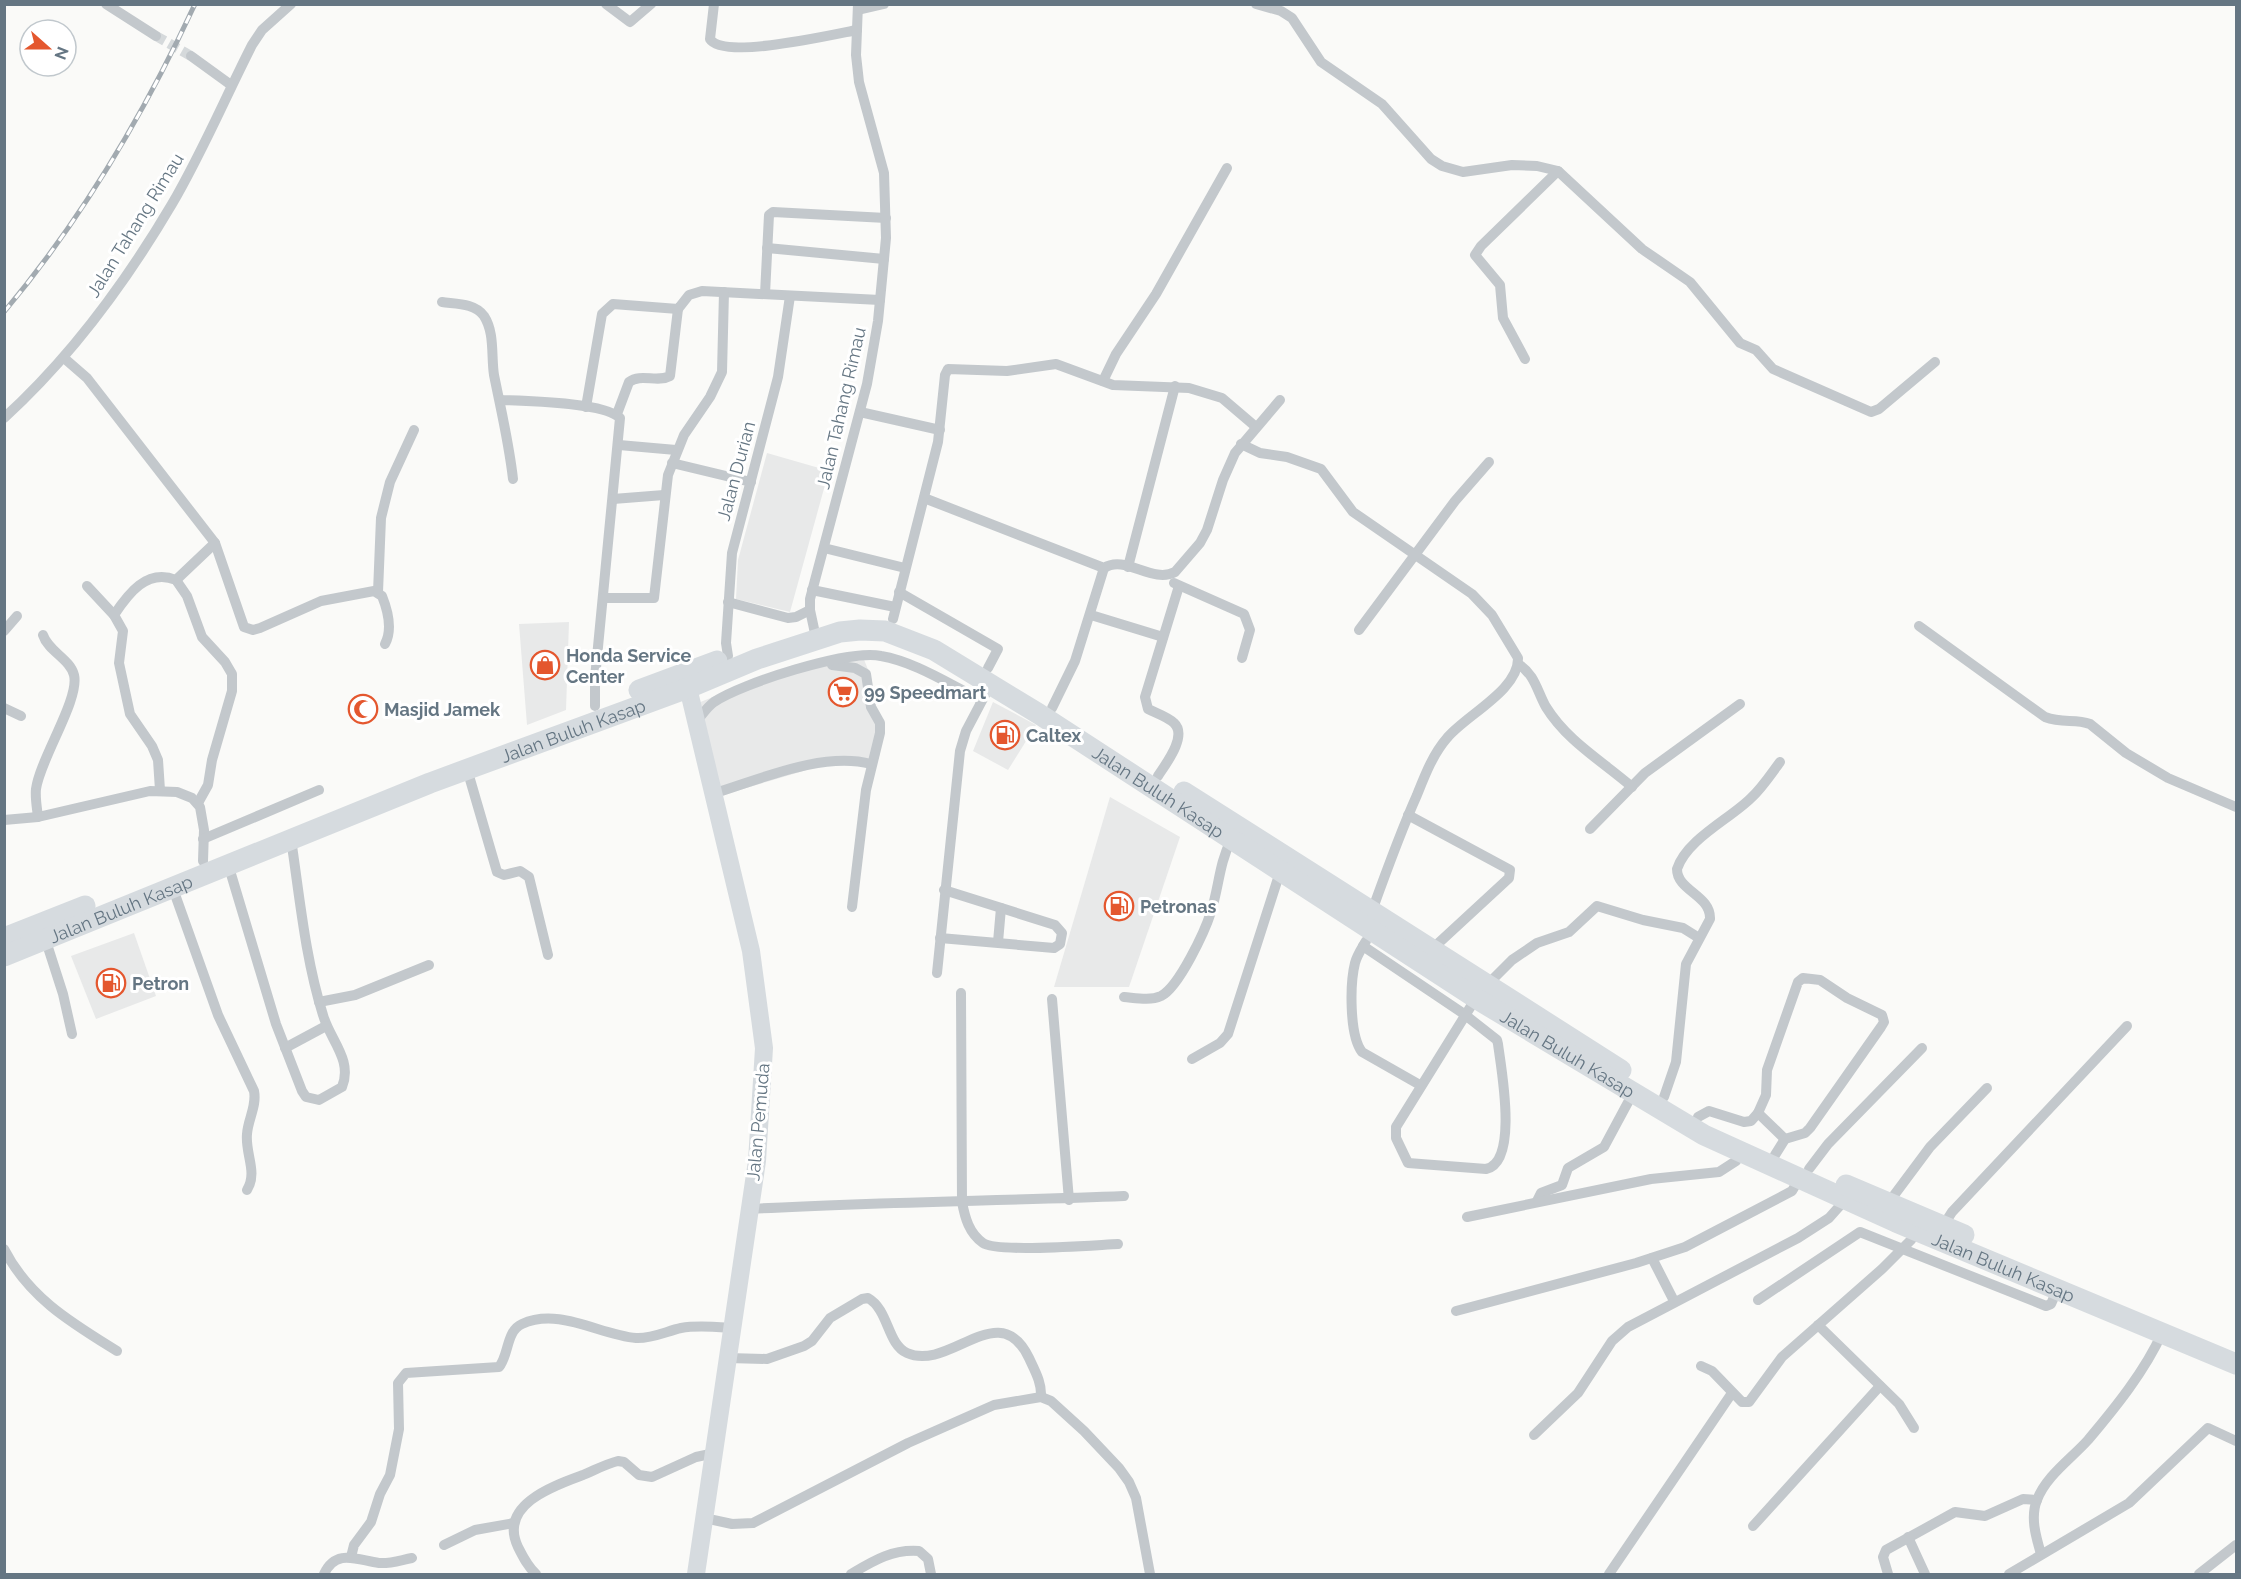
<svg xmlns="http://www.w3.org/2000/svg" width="2241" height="1579" font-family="Raleway,sans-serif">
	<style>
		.built { fill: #e8e9e9 }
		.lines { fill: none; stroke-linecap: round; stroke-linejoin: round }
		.street-tunnel { stroke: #d5d9db; stroke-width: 10; stroke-dasharray: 10 5; stroke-linecap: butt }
		.street { stroke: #c3c8cc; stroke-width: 10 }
		.primary { stroke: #d6dbdf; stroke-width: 18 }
		.highway { stroke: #d6dbdf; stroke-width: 21 }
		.rail-casing { stroke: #a2aab0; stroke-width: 5 }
		.rail { stroke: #fff; stroke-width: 3; stroke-dasharray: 9; stroke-linecap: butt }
		.labels { text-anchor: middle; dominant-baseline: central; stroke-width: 6; stroke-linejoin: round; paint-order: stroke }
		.street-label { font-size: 18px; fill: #657683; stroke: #fff }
		.poi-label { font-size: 18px; font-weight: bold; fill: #657683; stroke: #fff; text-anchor: start }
	</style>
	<rect width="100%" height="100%" fill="#fafaf8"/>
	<g class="built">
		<path d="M 767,453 L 826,470 L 828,474 L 790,612 L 736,599 L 738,560 Z"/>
		<path d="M 569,622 L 566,710 L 527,725 L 519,624 Z"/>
		<path d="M 861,652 L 871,677 L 880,754 L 874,769 L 851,763 L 827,764 L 716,797 L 698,703 L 793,665 Z"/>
		<path d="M 993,702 L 1036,725 L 1008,770 L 973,751 Z"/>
		<path d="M 1110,797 L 1180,837 L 1129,987 L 1054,987 Z"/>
		<path d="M 134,933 L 156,996 L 96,1019 L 71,956 Z"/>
	</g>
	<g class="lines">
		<path class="street-tunnel" d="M 156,36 L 191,56"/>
		<g class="street">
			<path d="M 106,4 L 156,36"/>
			<path d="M 606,4 L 630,22 L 651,4"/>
			<path d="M 714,4 L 710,39 C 723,60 831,35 857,30"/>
			<path d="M 1256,4 L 1281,11 L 1292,18 L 1321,62 L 1382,104 L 1431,159 L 1442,166 L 1463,172 L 1512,165 L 1537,166 L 1558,171 L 1642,249 L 1690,282 L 1740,343 L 1756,350 L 1773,369 L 1871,412 L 1879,409 L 1935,362"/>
			<path d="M 858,10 L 884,4"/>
			<path d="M 191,56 L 231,85"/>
			<path d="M 767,248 L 884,259"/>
			<path d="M 765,294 L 769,215 L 773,212 L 886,218"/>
			<path d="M 442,302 C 456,304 475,303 484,316 C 495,333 491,356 494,375 C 501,410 509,443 513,479"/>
			<path d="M 64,358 L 87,378 L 215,543 L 244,627 L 253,630 L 260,628 L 321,601 L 374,591 L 382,596 C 388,611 393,629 385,644"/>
			<path d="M 1525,359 L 1503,318 L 1500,285 L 1475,255 L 1481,246 L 1558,171"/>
			<path d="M 1103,381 L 1116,354 L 1156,294 L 1227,168"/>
			<path d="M 501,400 C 525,401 604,402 620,418 L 595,678 L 595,706"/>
			<path d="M 586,407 L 602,314 L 613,304 L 678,309 L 689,295 L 702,291 L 880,300"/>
			<path d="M 860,412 L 940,430"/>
			<path d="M 617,414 L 629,382 C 641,373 657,383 670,376 L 678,309"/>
			<path d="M 4,418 C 72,356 126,282 172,204 C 202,153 225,98 252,45 L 262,30 L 291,4"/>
			<path d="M 1241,444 L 1260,453 L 1287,457 L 1321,469 L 1353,512 L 1472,594 L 1492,615 L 1518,658 C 1519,690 1466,715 1447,738 C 1433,754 1425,775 1417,795 C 1400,833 1386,872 1372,911"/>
			<path d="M 619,445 L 676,450"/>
			<path d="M 672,463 L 751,482"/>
			<path d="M 924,498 L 1104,568 C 1125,554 1152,584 1175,572 L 1200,543 L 1207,530 L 1223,480 L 1235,453 L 1280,400"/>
			<path d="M 613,499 L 664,495"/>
			<path d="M 824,548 L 905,568"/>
			<path d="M 1128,567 L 1175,386"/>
			<path d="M 176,580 L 215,543"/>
			<path d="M 1174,583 L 1244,614 L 1250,630 L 1242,658"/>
			<path d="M 87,586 L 114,615 L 123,631 L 119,663 L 130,714 L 152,746 L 158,760 L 160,790"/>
			<path d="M 812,590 L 895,607"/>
			<path d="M 378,592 L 381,518 L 390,482 L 414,430"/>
			<path d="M 899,592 L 998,649 L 988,668"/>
			<path d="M 603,598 L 654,598 L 668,475 L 684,435 L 710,397 L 722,372 L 724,292"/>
			<path d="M 728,602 L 788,618 L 796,617 L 810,610"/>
			<path d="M 114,615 C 128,594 147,568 176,580 L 187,596 L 202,637 L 225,662 L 232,674 L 232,691 L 212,760 L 208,785 L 198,803"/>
			<path d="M 1091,615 L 1163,637"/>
			<path d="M 893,619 L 938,442 L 945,375 L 948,369 L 1007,371 L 1056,364 L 1113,385 L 1189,388 L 1222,398 L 1256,427"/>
			<path d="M 1919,626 L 2045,717 C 2063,724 2075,718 2090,724 L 2126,753 L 2168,778 L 2236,807"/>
			<path d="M 1359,630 L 1455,501 L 1489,462"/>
			<path d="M 4,631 L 17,616"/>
			<path d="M 816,638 L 810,610 L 810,599 L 867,384 L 878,321 L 886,238 L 884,173 L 859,82 L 856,55 L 858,4"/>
			<path d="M 728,656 L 726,643 L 732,553 L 778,377 L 790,296"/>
			<path d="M 1518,664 C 1535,674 1537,691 1546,707 C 1567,741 1602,761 1632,787"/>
			<path d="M 832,665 L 855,668 L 866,674 L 871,707 L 880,723 L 880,733 L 866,790 L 852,907"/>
			<path d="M 4,708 L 21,716"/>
			<path d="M 1052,708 L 1075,661 L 1104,568"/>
			<path d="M 696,722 C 702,715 707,707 714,702 C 742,683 849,649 881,656 C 916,662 950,685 982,700"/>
			<path d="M 467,769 L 497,872 L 504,875 L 520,871 L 529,877 L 548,955"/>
			<path d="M 1158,776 C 1165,765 1188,736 1174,723 C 1168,717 1156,713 1148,709 L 1145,697 L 1179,586"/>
			<path d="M 712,794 C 759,780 822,751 871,764"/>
			<path d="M 1408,815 L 1510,870 L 1509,878 L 1431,950"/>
			<path d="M 38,817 C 37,808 35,798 36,789 C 40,759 80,699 74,675 C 70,659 48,651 43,635"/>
			<path d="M 4,820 L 38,817 L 150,791 L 177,792 L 192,798 L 200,807 L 204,830 L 203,861"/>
			<path d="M 1590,829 L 1645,773 L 1740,704"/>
			<path d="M 203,839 L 319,790"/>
			<path d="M 228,864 L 276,1024 L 302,1091 L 306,1097 L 319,1100 L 342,1087 C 353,1060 330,1040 323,1015 C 305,957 300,899 291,839"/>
			<path d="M 172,886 L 218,1015 L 254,1091 C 257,1106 248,1119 247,1134 C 245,1154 258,1172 247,1190"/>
			<path d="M 45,938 L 63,994 L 72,1034"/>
			<path d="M 940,938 L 1054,948 L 1060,944 L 1062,933 L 1055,925 L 944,890"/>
			<path d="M 1366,941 C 1362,948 1357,955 1355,963 C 1350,983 1349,1035 1362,1052 L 1420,1085"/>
			<path d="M 998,942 L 1001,908"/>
			<path d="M 1363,946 L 1464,1014 L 1497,1040 L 1498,1044 C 1501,1068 1519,1162 1486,1169 L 1408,1163 L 1396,1138 L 1396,1127 L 1476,998"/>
			<path d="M 937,973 L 960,751 L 966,731 L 985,695"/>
			<path d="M 1487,985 L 1512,960 L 1537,943 L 1569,932 L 1597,906 L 1643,920 L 1683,928 L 1699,938"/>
			<path d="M 961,993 L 962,1202 C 965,1218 969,1233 983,1243 C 997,1253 1095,1245 1118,1244"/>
			<path d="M 1124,997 C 1136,998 1150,1001 1161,996 C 1179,987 1205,931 1211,912 C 1219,887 1219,864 1231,840"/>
			<path d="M 1052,999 L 1069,1200"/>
			<path d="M 319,1002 L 355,995 L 429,965"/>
			<path d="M 285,1048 L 326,1026"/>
			<path d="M 1192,1059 L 1220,1043 L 1228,1034 L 1280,872"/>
			<path d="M 1664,1097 L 1676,1062 L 1686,964 L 1710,919 C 1711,895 1677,891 1677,869 C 1687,839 1730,819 1751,798 C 1762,788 1771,774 1780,762"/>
			<path d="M 1758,1113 L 1785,1139"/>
			<path d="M 1698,1117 L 1709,1111 L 1744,1122 L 1751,1121 L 1758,1113 L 1766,1095 L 1767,1070 L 1798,982 L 1803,978 L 1820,980 L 1847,998 L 1882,1015 L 1884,1022 L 1881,1027 L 1810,1128 L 1805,1133 L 1785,1139 L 1775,1155"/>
			<path d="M 1809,1169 L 1828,1144 L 1922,1048"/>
			<path d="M 1537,1201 L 1541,1193 L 1562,1185 L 1568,1168 L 1604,1147 L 1633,1093"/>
			<path d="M 1889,1202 L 1930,1147 L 1987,1088"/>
			<path d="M 750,1209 C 875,1202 1000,1201 1124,1196"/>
			<path d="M 1467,1217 L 1651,1179 L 1719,1172 L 1736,1161 L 1742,1153"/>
			<path d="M 1943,1226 L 1952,1212 L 2127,1026"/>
			<path d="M 4,1249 C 29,1298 72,1323 117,1351"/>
			<path d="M 1652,1258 L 1674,1301"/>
			<path d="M 1758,1300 L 1860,1232 L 2046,1306 L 2051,1304 L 2058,1288"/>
			<path d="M 1456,1311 L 1636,1263 L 1685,1247 L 1792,1191 L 1799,1179"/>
			<path d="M 1818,1325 L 1899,1404 L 1914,1428"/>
			<path d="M 728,1358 L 767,1359 L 804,1346 L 812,1341 L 830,1318 L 862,1299 L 868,1298 C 889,1310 887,1344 907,1353 C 950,1372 999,1295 1029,1358 C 1035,1371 1042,1383 1041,1397"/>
			<path d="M 1701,1366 L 1712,1371 L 1742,1402 L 1749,1402 L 1782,1357 L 1882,1269 L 1911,1240 L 1917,1231"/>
			<path d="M 1534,1435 L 1578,1393 L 1612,1341 L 1628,1327 L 1798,1238 L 1829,1218 L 1845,1200"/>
			<path d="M 704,1518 L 732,1524 L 753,1523 L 908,1443 L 994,1405 L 1041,1397 L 1051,1401 L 1084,1431 L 1119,1468 L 1129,1482 L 1136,1498 L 1150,1574"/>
			<path d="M 1753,1526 L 1880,1386"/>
			<path d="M 1908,1537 L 1925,1574"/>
			<path d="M 444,1545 L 475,1530 L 514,1523"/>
			<path d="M 2041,1554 C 2036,1537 2030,1517 2037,1500 C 2046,1476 2071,1459 2088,1440 C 2115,1408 2145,1371 2162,1333"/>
			<path d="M 351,1557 L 354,1545 L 371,1522 L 380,1494 L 390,1475 L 399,1429 L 398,1383 L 406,1373 L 499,1367 C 509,1355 506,1331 522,1324 C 559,1307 600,1335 636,1338 C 651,1339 667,1331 681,1328 C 698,1325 716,1327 732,1328"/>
			<path d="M 324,1574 C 336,1548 357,1560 379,1563 C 390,1564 401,1560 412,1558"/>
			<path d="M 536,1574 C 528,1567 523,1557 518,1547 C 498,1505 553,1486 583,1475 C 595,1470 606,1464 618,1461 L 624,1462 L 639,1475 L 652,1477 L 696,1457 L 715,1453"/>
			<path d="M 851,1574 C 873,1561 892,1549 919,1551 L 928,1559 L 931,1574"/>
			<path d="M 1609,1574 L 1732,1393"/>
			<path d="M 1888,1574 L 1883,1557 L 1886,1550 L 1955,1512 L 1985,1516 L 2023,1499 L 2037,1500"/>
			<path d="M 2009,1574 L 2129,1503 L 2208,1428 L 2236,1441"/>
			<path d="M 2199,1574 L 2236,1545"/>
		</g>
		<path class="primary" d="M 685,675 L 751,951 L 764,1048 L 757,1161 L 696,1574"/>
		<g class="highway">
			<path d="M 639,690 L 717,661"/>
			<path d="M 1184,792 L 1621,1070"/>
			<path d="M 4,938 L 85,906"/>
			<path id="s1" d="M 4,956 L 430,783 L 688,688 L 757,659 L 840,632 L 860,630 L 885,631 L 934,650 L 1039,714 L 1482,1002 L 1704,1135 L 1896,1222 L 2236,1364"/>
			<path d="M 1846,1185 L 1964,1235"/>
		</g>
		<g class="rail-casing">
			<path id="rail" d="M 4,312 C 82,219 144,114 195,4"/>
		</g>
		<use href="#rail" class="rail"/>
	</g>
	<defs>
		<g id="shop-ring" transform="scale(1.5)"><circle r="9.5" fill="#fff" stroke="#e4572e" stroke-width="1.5"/><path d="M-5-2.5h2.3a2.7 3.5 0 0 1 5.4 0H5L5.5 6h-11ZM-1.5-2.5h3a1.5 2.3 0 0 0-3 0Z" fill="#e4572e"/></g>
		<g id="supermarket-ring" transform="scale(1.5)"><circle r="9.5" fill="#fff" stroke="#e4572e" stroke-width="1.5"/><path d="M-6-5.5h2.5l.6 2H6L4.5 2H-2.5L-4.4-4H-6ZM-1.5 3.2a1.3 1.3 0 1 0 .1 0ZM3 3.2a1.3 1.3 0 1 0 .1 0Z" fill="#e4572e"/></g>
		<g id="mosque-ring" transform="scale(1.5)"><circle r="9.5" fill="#fff" stroke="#e4572e" stroke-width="1.5"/><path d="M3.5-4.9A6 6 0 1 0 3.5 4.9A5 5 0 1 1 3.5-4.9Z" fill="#e4572e"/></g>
		<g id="fuel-ring" transform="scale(1.5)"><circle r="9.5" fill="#fff" stroke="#e4572e" stroke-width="1.5"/><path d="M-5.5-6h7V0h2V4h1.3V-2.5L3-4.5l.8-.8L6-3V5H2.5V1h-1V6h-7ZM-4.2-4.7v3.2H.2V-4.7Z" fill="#e4572e"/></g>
	</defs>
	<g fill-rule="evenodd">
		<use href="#shop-ring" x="545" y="665"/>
		<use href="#supermarket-ring" x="843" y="692"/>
		<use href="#mosque-ring" x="363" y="709"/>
		<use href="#fuel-ring" x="1005" y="735"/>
		<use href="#fuel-ring" x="1119" y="906"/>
		<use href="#fuel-ring" x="111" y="983"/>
	</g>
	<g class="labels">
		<g class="street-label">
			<text transform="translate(135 225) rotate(-58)">Jalan Tahang Rimau</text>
			<text transform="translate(841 408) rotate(-77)">Jalan Tahang Rimau</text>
			<text transform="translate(736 471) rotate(-75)">Jalan Durian</text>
			<text stroke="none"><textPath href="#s1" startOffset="612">Jalan Buluh Kasap</textPath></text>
			<text stroke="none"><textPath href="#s1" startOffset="1260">Jalan Buluh Kasap</textPath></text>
			<text stroke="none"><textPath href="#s1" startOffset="126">Jalan Buluh Kasap</textPath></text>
			<text stroke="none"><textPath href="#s1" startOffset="1746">Jalan Buluh Kasap</textPath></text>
			<text transform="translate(758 1122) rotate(-85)">Jalan Pemuda</text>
			<text stroke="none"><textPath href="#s1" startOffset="2232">Jalan Buluh Kasap</textPath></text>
		</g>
		<g class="poi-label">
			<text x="566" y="655">Honda Service<tspan x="566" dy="21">Center</tspan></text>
			<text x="864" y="692">99 Speedmart</text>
			<text x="384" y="709">Masjid Jamek</text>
			<text x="1026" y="735">Caltex</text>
			<text x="1140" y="906">Petronas</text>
			<text x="132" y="983">Petron</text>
		</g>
	</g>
	<rect width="2241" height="1579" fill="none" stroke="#657683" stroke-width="12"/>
	<g transform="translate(48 48) rotate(111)"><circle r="28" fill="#ffffff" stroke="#c1c8cd" stroke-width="1.5"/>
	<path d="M0-4.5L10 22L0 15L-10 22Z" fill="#e4572e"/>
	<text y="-9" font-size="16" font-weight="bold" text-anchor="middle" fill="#657683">N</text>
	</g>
</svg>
